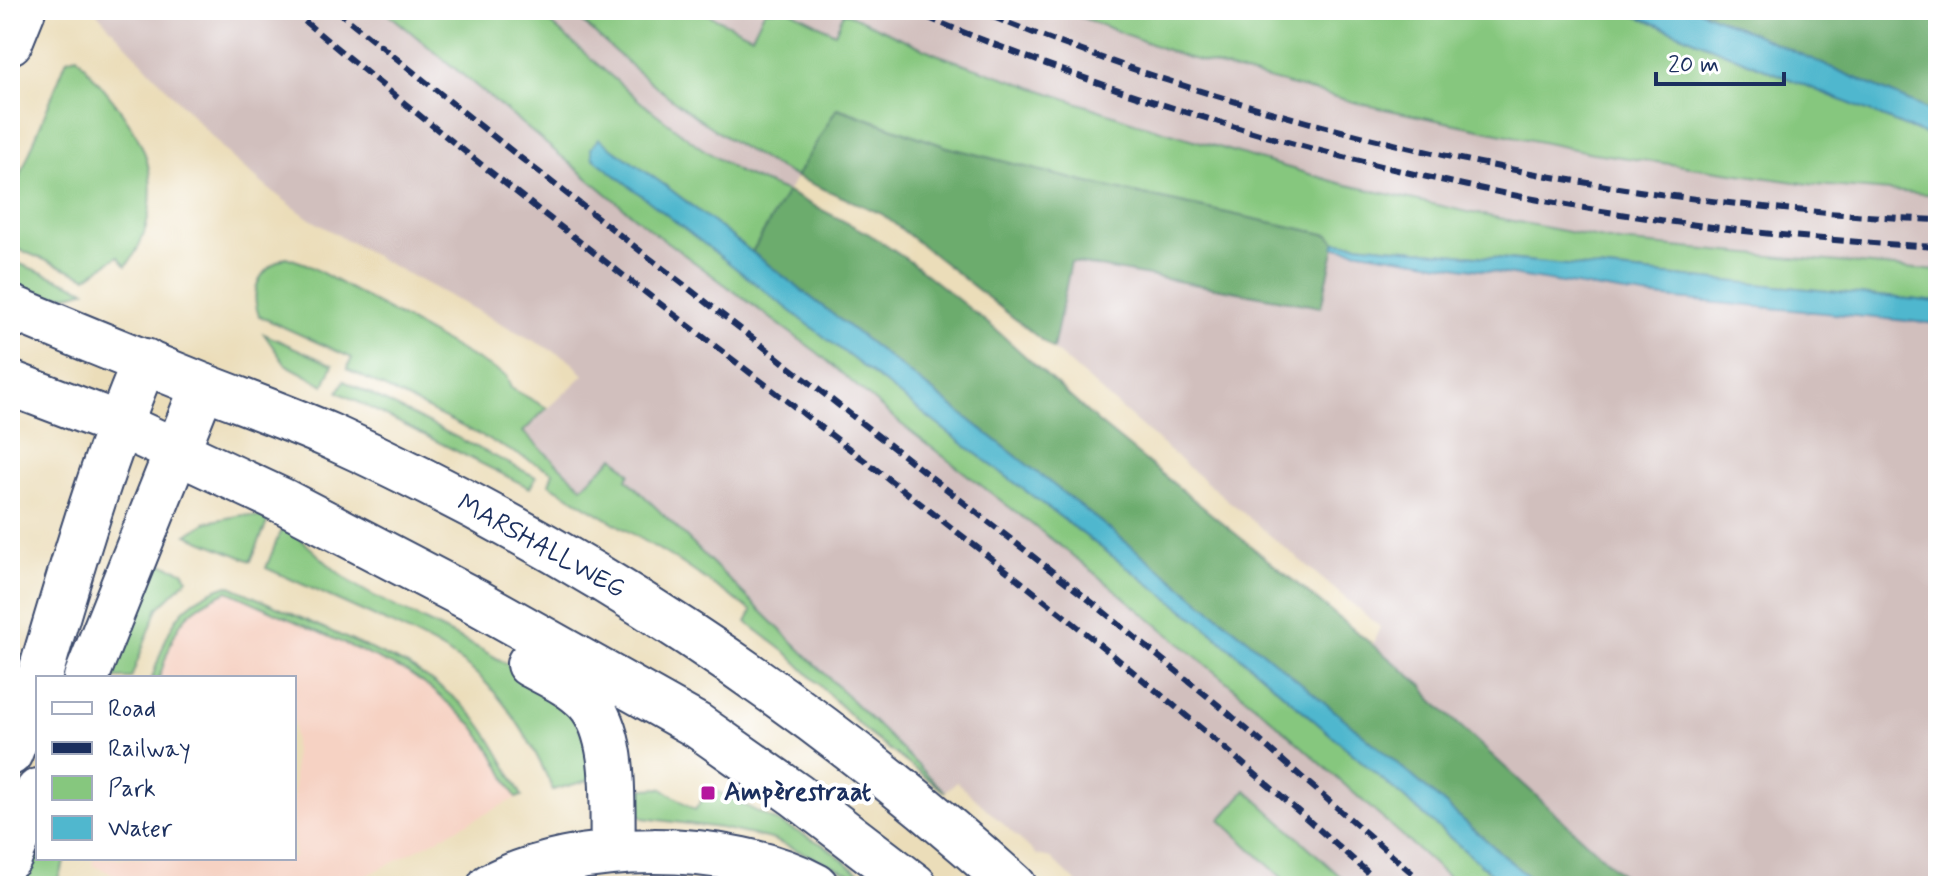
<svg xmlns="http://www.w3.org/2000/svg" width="1948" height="896" font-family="Mynerve,sans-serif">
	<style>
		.built { fill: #f6d2c3 }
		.industrial { fill: #d1bfbd }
		.green { fill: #86c77e; stroke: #507b6e; stroke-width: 2 }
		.forest { fill: #6cac6d; stroke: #446e66; stroke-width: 2 }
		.water { fill: #50b7ce; stroke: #367396; stroke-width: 2 }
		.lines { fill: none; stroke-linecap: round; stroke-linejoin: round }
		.minor-casing { stroke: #3a496c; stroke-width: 48 }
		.primary-casing { stroke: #3a496c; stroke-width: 48 }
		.minor { stroke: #fff; stroke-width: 44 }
		.primary { stroke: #fff; stroke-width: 44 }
		.rail { stroke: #1b2f5e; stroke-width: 6; stroke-dasharray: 12 6; stroke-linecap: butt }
		.poi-dot { fill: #b5179e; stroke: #fff; stroke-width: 3 }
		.labels { text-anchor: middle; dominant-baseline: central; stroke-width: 8; stroke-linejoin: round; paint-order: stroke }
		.street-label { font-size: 26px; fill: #1b2f5e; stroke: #fff }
		.poi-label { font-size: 26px; font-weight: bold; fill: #1b2f5e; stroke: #fff; text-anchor: start }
	</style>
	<rect width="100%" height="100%" fill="#fff"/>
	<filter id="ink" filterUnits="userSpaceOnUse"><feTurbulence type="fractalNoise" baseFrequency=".0125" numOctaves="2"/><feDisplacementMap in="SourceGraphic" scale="16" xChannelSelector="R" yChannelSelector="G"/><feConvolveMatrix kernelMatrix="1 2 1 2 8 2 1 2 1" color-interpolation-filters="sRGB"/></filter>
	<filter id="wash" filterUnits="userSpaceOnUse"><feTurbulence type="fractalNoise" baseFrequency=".006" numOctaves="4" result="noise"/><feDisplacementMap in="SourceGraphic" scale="32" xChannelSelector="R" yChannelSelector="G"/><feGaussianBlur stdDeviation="1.8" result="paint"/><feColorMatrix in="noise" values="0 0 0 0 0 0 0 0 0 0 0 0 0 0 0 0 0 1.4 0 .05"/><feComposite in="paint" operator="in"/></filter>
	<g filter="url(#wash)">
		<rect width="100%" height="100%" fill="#ebddb9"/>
		<path class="built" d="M 228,591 L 407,672 L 433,690 L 473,725 L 494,755 L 516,798 L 347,886 L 140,886 L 92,865 L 94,858 L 294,858 L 294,678 L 159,678 L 178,625 L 189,611 Z"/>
		<path class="industrial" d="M 94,10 L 1622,10 L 1938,140 L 1938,302 L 1337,242 L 1334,247 L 1645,296 L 1938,324 L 1938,886 L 1634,886 L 1432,700 L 1423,686 L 1373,644 L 1380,627 L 1188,467 L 1053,349 L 1071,262 L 1321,307 L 863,64 L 752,252 L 666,186 L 594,158 L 950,434 L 1506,886 L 1080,886 L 1051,858 L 1037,855 L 957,782 L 945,792 L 626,479 L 614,458 L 582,488 L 523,432 L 584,375 L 570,360 L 385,262 L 310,219 L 269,189 L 230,156 Z"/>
		<g class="green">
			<path d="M 384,10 L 535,10 L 642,103 L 700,147 L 740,173 L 787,192 L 752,252 L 666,186 L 600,140 L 591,148 L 594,158 L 950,434 L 1200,622 L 1506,886 L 1458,886 L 1261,710 L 1081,562 L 901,424 L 818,353 L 652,231 Z"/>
			<path d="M 571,10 L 699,10 L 752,36 L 765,10 L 790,10 L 835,33 L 844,12 L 936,54 L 1137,123 L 1343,184 L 1468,212 L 1619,242 L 1938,271 L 1938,302 L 1336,242 L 1329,235 L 1088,183 L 947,147 L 838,108 L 796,177 C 729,144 667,99 612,49 C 598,36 583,24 571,10 Z"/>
			<path d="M 1062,10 L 1622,10 L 1938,140 L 1938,195 L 1816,185 L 1593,153 L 1361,104 L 1185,57 Z"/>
			<path d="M 77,56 C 100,86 132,118 145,154 C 157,190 150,237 126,266 L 118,256 L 87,277 L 10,246 L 10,201 L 67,59 Z"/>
			<path d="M 286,257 L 306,264 L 506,376 L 511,388 L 547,408 L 523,432 L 582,487 L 614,457 L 630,473 L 627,479 L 945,792 L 868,733 L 788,654 L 746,622 L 752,611 L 683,564 L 549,484 L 553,472 L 347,369 L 352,358 L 259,316 C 249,288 260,269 286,257 Z"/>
			<path d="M 10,260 L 86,290 C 61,300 34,295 10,285 Z"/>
			<path d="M 264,334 L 333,365 L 324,385 L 285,364 Z"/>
			<path d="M 344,381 L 536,477 L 530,488 L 338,392 Z"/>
			<path d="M 242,515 L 269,518 L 251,561 L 187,535 L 207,522 Z"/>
			<path d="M 283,525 C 310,544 330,570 358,587 C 418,623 558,671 584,737 C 588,750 590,766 593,779 L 553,790 C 535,748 513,709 480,677 C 450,649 410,633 373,616 C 338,600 302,584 266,568 Z"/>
			<path d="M 159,563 L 183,571 L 188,579 L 158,608 L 131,678 L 111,678 Z"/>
			<path d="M 228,585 L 408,666 C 433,682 462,700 481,725 C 497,747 509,771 522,796 L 516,798 L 494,755 L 473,725 L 433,690 L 407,672 L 228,591 C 176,612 176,629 159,678 L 152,678 C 170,628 173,603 228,585 Z"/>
			<path d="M 661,788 L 695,810 L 710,788 L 824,845 L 871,882 L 771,839 L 720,828 L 643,818 L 629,803 L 627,790 Z"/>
			<path d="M 1246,790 L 1351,886 L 1291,886 L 1220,820 Z"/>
			<path d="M 38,850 L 38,858 L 66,858 L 55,886 L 23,886 Z"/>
		</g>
		<g class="forest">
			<path d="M 1699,10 L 1938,10 L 1938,114 Z"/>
			<path d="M 837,108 L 947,147 L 1088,183 L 1329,235 L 1336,242 L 1321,307 L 1071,262 L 1053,349 L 882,214 L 796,177 Z"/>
			<path d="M 787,192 L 869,234 L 912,263 L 995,329 L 1098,422 L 1423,686 L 1432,700 L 1634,886 L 1538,886 C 1287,661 1019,458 752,252 Z"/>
		</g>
		<g class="water">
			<path d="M 1622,10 L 1699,10 L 1938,114 L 1938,140 Z"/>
			<path d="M 599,139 L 666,186 C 961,414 1260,637 1538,886 L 1506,886 L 1200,622 L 950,434 L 593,158 L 591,148 Z"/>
			<path d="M 1336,242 L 1938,302 L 1938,324 L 1645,296 L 1334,247 Z"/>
		</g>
	</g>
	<g filter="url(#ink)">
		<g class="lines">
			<g class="minor-casing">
				<path id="minor" d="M 490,886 C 576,840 730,839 816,886"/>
			</g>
			<g class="primary-casing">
				<g id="primary">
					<path d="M 10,42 L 23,10"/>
					<path d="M 10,307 C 75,334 141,361 206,387 C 247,403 289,418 330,436 C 579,549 811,702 1014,886"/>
					<path d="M 10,383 L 118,424 L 176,451 L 285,502 L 477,602 L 698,726 L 796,795 L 915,886"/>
					<path d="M 529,664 C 549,675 571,684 587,701 C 619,736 611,807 613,852"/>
					<path d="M 39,678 C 71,571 101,464 145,361"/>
					<path d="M 86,678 L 203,386"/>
					<path d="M 10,753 L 38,681"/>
					<path d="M 10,857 L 38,791"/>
				</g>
			</g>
			<use href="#minor" class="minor"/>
			<use href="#primary" class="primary"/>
			<g class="rail">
				<path d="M 291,10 C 525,206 771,386 1011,574 C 1139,674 1262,778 1383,886"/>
				<path d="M 336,10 L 517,155 L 1089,600 L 1228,713 L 1427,886"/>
				<path d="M 910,10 C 1236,149 1584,229 1938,247"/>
				<path d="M 976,10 C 1280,135 1610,205 1938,220"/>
			</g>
		</g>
	</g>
	<rect class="poi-dot" x="700" y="785" width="16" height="16" rx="4"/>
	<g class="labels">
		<g class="street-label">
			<text transform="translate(541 547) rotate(29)">MARSHALLWEG</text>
		</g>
		<g class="poi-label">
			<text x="724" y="793">Ampèrestraat</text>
		</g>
	</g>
	<rect width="1948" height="896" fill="none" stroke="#fff" stroke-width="40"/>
	<rect x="36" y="676" width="260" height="184" fill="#ffffff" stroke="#a4acbf" stroke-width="2"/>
	<rect x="52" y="702" width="40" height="12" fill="#ffffff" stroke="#a4acbf" stroke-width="2"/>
	<text x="108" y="716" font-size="24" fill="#1b2f5e">Road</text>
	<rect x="52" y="742" width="40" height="12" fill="#1b2f5e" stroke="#a4acbf" stroke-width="2"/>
	<text x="108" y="756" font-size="24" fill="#1b2f5e">Railway</text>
	<rect x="52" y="776" width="40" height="24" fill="#86c77e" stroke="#a4acbf" stroke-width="2"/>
	<text x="108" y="796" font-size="24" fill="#1b2f5e">Park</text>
	<rect x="52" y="816" width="40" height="24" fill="#50b7ce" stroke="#a4acbf" stroke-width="2"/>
	<text x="108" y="836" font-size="24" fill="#1b2f5e">Water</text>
	<path d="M1656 72v12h128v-12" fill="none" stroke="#1b2f5e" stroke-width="4"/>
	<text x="1668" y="72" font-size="24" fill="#1b2f5e" stroke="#ffffff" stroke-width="6" paint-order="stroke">20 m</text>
</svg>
